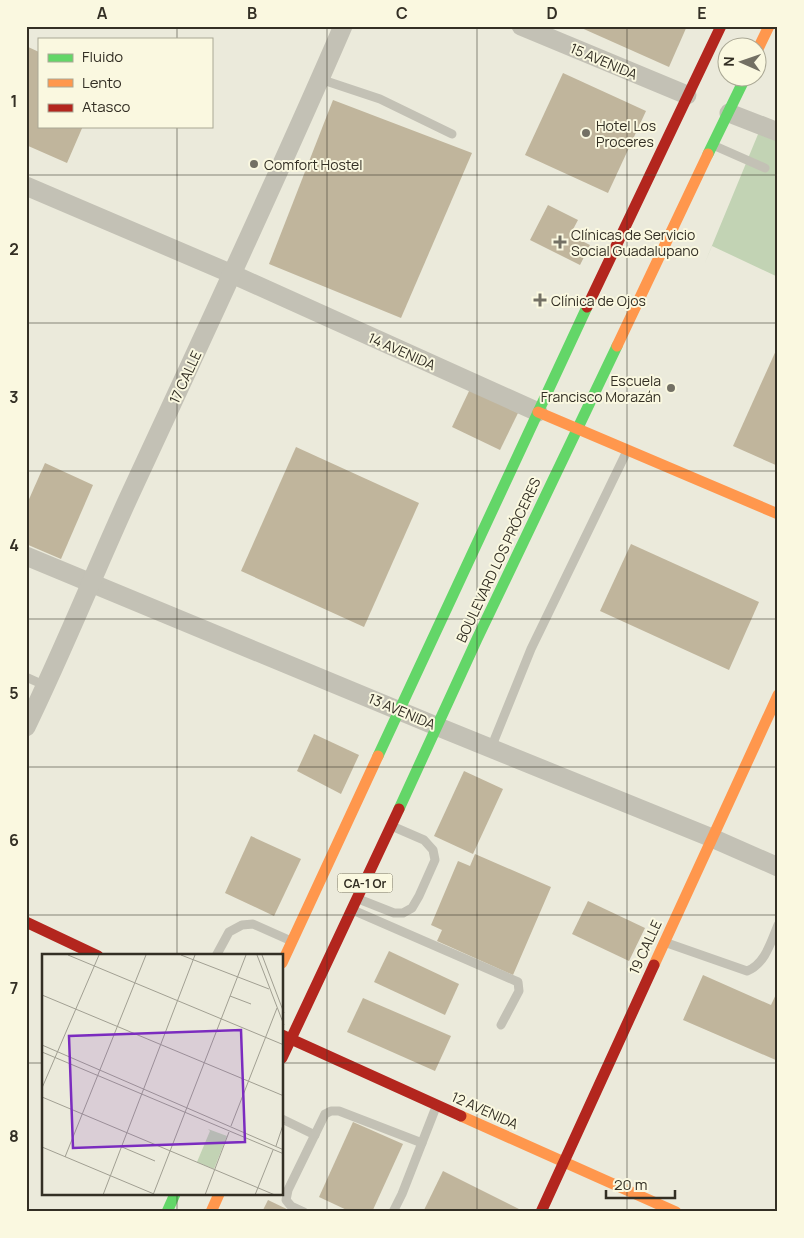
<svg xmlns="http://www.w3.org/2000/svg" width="804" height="1238" font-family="Manrope,sans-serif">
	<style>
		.green { fill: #c2d3b4 }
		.building { fill: #c0b59c }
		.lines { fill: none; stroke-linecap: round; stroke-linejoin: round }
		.lane { stroke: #c3c1b5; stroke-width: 9 }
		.street { stroke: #c3c1b5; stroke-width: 19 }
		.fast { stroke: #63d668; stroke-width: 11 }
		.slow { stroke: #ff974d; stroke-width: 11 }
		.jam { stroke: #b3261e; stroke-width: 11 }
		.grid { fill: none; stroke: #332f24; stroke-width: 1; stroke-opacity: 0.55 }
		.poi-dot { fill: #737064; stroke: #faf8e0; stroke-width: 2 }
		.labels { text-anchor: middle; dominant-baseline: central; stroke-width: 4; stroke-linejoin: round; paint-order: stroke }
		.shield { fill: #faf8e0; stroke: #6f6b5c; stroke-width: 1 }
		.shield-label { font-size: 12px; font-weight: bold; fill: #332f24 }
		.street-label { font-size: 14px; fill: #332f24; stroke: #faf8e0 }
		.poi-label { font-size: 14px; fill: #332f24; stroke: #faf8e0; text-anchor: start }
		.inset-road { fill: none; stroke: #a19f92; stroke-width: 1 }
		.view { fill: #7b2cbf; fill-opacity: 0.15; stroke: #7b2cbf; stroke-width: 2.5 }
		.inset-edge { fill: none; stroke: #332f24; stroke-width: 2.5 }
		.neatline { fill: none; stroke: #332f24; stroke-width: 2 }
		.grid-label { font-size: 16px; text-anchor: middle; font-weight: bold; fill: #332f24 }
	</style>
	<rect width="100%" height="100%" fill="#ebeadb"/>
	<path class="green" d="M 761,127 L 778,134 L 778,277 L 712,246 L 704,265 Z"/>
	<g class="building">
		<path d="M 577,26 L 687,26 L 669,67 Z"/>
		<path d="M 26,46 L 39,52 L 39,126 L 83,126 L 67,163 L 26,145 Z"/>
		<path d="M 563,73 L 646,111 L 608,193 L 525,155 Z"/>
		<path d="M 333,100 L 472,153 L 401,318 L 269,264 Z"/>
		<path d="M 548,205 L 578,220 L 570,235 L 590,245 L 580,265 L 530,240 Z"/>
		<path d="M 778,346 L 778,466 L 733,446 Z"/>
		<path d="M 470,389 L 518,413 L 500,450 L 452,427 Z"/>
		<path d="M 296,447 L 419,503 L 364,627 L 241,571 Z"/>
		<path d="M 45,463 L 93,485 L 61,559 L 26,544 L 26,506 Z"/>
		<path d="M 631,544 L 759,602 L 729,670 L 600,611 Z"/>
		<path d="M 314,734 L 359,755 L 341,794 L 297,771 Z"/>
		<path d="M 464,771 L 503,789 L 473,854 L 434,836 Z"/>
		<path d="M 251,836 L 301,859 L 274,916 L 225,893 Z"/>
		<path d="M 475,854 L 551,887 L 513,975 L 437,941 L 442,930 L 431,925 L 458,861 L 470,866 Z"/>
		<path d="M 588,901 L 645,928 L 629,961 L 572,934 Z"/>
		<path d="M 389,951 L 459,984 L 445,1015 L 374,982 Z"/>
		<path d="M 703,975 L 771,1005 L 778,990 L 778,1061 L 683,1020 Z"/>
		<path d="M 363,998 L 451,1036 L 435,1071 L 347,1032 Z"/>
		<path d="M 353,1122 L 403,1144 L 372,1212 L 351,1212 L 319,1197 Z"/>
		<path d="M 443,1171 L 521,1210 L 520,1212 L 426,1212 L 424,1210 Z"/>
		<path d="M 268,1200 L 293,1212 L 262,1212 Z"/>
	</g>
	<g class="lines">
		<g class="lane">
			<path d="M 320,79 L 380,99 L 452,134"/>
			<path d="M 715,146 L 765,168"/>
			<path d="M 26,677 L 46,686"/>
			<path d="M 491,748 L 531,649 L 626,453"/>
			<path d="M 361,900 L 394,913 L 403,913 L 412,908 L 419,896 L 435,860 L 433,850 L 424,840 L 394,827"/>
			<path d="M 355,911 L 518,982 L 519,991 L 501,1025"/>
			<path d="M 667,943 L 747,971 C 765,964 771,942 778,925"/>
			<path d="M 216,956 L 229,932 L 242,925 L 253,924 L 289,940"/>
			<path d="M 282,1119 L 315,1135"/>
			<path d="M 304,1212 L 291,1206 L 286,1200 L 288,1190 L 325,1114 L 331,1111 L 339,1111 L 422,1143"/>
			<path d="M 393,1212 L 402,1194 L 436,1107"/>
		</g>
		<g class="street">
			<path d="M 521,26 L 687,95"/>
			<path d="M 729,113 L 778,132"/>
			<path d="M 26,186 L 232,274 L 538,412"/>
			<path d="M 26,556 L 436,726 L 712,838 L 778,867"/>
			<path d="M 26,727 C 62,653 93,576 127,501 C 200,343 274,186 343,26"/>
		</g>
		<g class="fast">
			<path d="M 708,154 L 745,78"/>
			<path d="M 378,756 L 587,307"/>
			<path d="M 399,809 L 477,639 L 617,346"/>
			<path d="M 167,1212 L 175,1194"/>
		</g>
		<g class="slow">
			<path d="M 756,53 L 769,26"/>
			<path d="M 617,346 L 708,154"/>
			<path d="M 538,412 L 778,514"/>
			<path d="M 282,963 L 378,756"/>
			<path d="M 654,965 L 778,695"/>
			<path d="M 461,1116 L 676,1212"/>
			<path d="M 211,1212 L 219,1194"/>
		</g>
		<g class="jam">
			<path d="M 587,307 L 721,26"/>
			<path d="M 26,922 L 98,956"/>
			<path d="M 282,1035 L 461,1116"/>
			<path d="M 282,1058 L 399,809"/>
			<path d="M 541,1212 L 654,965"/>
		</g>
	</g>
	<path class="grid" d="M 177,26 L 177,39M 327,26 L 327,1212M 477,26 L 477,1212M 627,26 L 627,1212M 177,126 L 177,956M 26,175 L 778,175M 26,323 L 778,323M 26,471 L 778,471M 26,619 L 778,619M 26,767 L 778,767M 26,915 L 778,915M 26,1063 L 44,1063M 282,1063 L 778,1063M 177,1194 L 177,1212"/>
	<g class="poi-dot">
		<circle cx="586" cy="133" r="5"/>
		<circle cx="254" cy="164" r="5"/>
		<path d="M557.5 234.5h5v5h5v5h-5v5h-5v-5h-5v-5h5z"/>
		<path d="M537.5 292.5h5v5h5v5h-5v5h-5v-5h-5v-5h5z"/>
		<circle cx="671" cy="388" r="5"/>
	</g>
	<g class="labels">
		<rect class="shield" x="337.5" y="873.5" width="55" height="19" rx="4"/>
		<g class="shield-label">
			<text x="365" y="883">CA-1 Or</text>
		</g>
		<g class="street-label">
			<text transform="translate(604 61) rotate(23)">15 AVENIDA</text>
			<text transform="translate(402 351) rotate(24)">14 AVENIDA</text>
			<text transform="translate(185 377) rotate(-65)">17 CALLE</text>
			<text transform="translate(498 560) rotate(-65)">BOULEVARD LOS PRÓCERES</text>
			<text transform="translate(402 711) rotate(23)">13 AVENIDA</text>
			<text transform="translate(645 947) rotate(-65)">19 CALLE</text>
			<text transform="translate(485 1110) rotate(24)">12 AVENIDA</text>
		</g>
		<g class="poi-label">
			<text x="596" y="125">Hotel Los<tspan x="596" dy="16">Proceres</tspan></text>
			<text x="264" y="164">Comfort Hostel</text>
			<text x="571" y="234">Clínicas de Servicio<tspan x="571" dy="16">Social Guadalupano</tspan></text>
			<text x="551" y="300">Clínica de Ojos</text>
			<text x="661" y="380" text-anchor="end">Escuela<tspan x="661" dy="16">Francisco Morazán</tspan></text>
		</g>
	</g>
	<g transform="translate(42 954)">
		<rect width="241" height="241" fill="#ebeadb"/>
		<path d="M 166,175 L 185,182 L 172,215 L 155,208 L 168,177 Z" fill="#c2d3b4"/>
		<path class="inset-road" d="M 26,1 L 242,91M 139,1 L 227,35M 215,1 L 242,71M 220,1 L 242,59M 0,41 L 242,142M 188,42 L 209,50M 0,91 L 242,196M 0,98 L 242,200M 0,134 L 57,1M 0,143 L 233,241M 189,172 L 235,54M 234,192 L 242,168M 0,193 L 112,240M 80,193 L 113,207M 23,203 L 104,1M 61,241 L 153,1M 111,241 L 204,1M 163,241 L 187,178M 213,241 L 231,196"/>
		<path class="view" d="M 199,76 L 203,188 L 31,194 L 27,82 Z"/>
		<rect width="241" height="241" class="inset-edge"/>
	</g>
	<rect width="804" height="1238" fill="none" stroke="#faf8e0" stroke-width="55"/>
	<rect x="38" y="38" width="175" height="90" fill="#faf8e0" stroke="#aaa895"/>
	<rect x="48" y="54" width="25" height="8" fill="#63d668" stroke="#aaa895"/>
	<text x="82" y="62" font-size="15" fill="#332f24">Fluido</text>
	<rect x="48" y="79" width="25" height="8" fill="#ff974d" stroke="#aaa895"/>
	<text x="82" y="88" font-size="15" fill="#332f24">Lento</text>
	<rect x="48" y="104" width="25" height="8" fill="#b3261e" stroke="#aaa895"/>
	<text x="82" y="112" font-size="15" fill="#332f24">Atasco</text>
	<g transform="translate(742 62) rotate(272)"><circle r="24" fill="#faf8e0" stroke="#aaa895"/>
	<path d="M0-4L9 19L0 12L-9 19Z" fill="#737064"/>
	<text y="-8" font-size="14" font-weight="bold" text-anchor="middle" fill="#332f24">N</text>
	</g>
	<path d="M606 1190v8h69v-8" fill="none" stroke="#332f24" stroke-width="2.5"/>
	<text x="614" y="1190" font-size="15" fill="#332f24" stroke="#faf8e0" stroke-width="4" paint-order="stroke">20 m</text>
	<rect x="28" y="28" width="748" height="1182" class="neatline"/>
	<g class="grid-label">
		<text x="102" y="19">A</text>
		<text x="252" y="19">B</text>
		<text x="402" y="19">C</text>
		<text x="552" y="19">D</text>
		<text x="702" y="19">E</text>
		<text x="14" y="107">1</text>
		<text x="14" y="255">2</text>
		<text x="14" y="403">3</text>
		<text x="14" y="551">4</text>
		<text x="14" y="699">5</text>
		<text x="14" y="846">6</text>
		<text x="14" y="994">7</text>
		<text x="14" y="1142">8</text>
	</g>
</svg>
